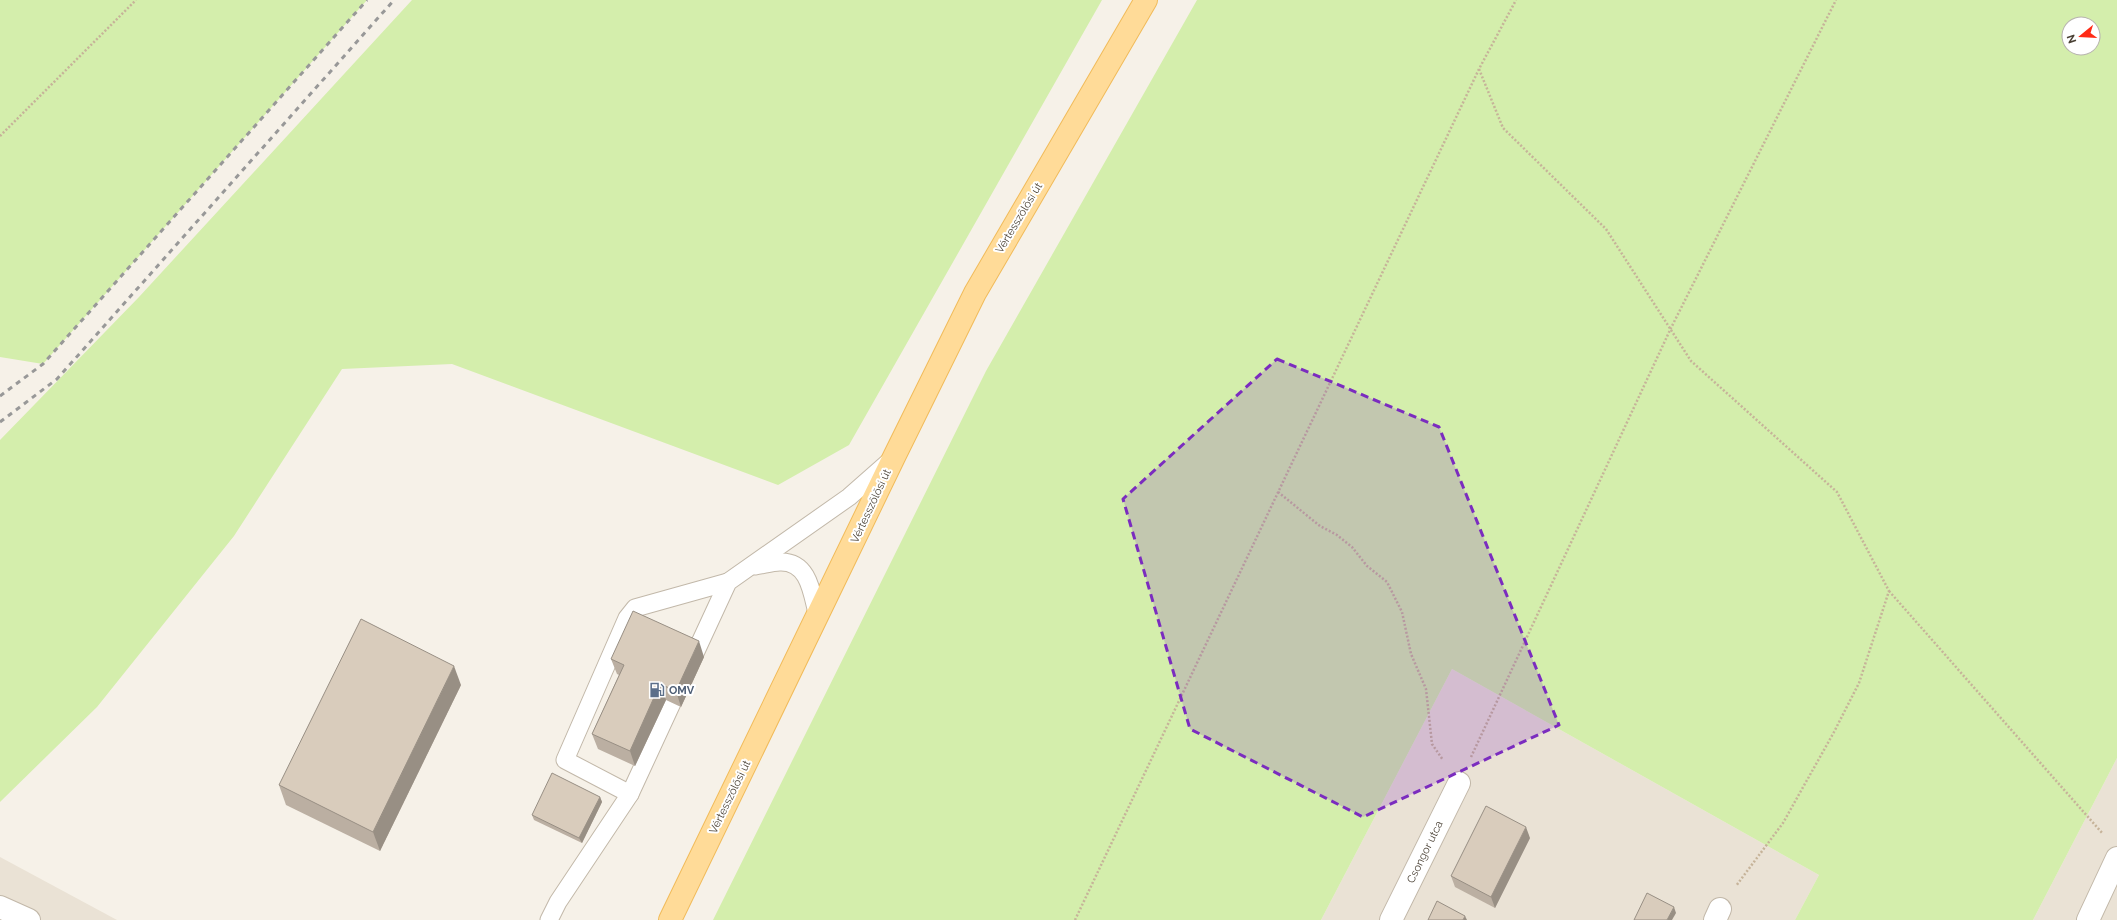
<svg xmlns="http://www.w3.org/2000/svg" width="2117" height="920" font-family="Raleway,sans-serif">
	<style>
		.residential { fill: #eae2d5 }
		.green { fill: #d4eeac; fill-rule: evenodd }
		.lines { fill: none; stroke-linecap: round; stroke-linejoin: round }
		.lane-casing { stroke: #c2b8a9; stroke-width: 19 }
		.street-casing { stroke: #c2b8a9; stroke-width: 24 }
		.primary-casing { stroke: #f1bb5a; stroke-width: 24 }
		.path { stroke: #c6b399; stroke-width: 2.5; stroke-dasharray: 2 2; stroke-linecap: butt }
		.lane { stroke: #fff; stroke-width: 17 }
		.street { stroke: #fff; stroke-width: 22 }
		.primary { stroke: #ffdb98; stroke-width: 22 }
		.rail { stroke: #989898; stroke-width: 3; stroke-dasharray: 5 5; stroke-linecap: butt }
		.wall { fill: #bbafa2 }
		.shaded-wall { fill: #988f84 }
		.building { fill: #d9ccbc; stroke: #988f84 }
		.marked { fill: #7b2cbf; fill-opacity: 0.2; stroke: #7b2cbf; stroke-width: 3; stroke-dasharray: 8 5; stroke-linejoin: round }
		.labels { text-anchor: middle; dominant-baseline: central; stroke-width: 4; stroke-linejoin: round; paint-order: stroke }
		.street-label { font-size: 11px; fill: #4a4135; stroke: #fff }
		.service-label { font-size: 11px; font-weight: bold; fill: #4e5e75; stroke: #fff; text-anchor: start }
	</style>
	<rect width="100%" height="100%" fill="#f6f1e8"/>
	<g class="residential">
		<path d="M 1452,669 L 1819,875 L 1795,920 L 1321,920 Z"/>
		<path d="M 2117,758 L 2117,920 L 2033,920 Z"/>
		<path d="M 0,857 L 117,920 L 0,920 Z"/>
	</g>
	<g class="green">
		<path d="M 0,0 L 367,0 L 43,364 L 0,357 Z"/>
		<path d="M 412,0 L 1102,0 L 849,445 L 778,485 L 452,364 L 342,369 L 234,536 L 97,707 L 0,802 L 0,440 L 139,297 Z"/>
		<path d="M 1197,0 L 2117,0 L 2117,758 L 2033,920 L 1795,920 L 1819,875 L 1452,669 L 1321,920 L 713,920 L 986,371 ZM 2069,24 L 2093,24 L 2093,48 L 2069,48 Z"/>
	</g>
	<g class="lines">
		<g class="lane-casing">
			<g id="lane">
				<path d="M 755,566 C 763,565 772,562 780,562 C 810,561 812,595 818,617"/>
				<path d="M 630,794 L 565,760 L 627,618 L 635,608 L 728,582"/>
				<path d="M 549,920 L 558,902 L 630,794 L 728,582 L 849,497 L 891,460"/>
			</g>
		</g>
		<g class="street-casing">
			<g id="street">
				<path d="M 0,907 L 29,920"/>
				<path d="M 1391,920 L 1459,783"/>
				<path d="M 1715,920 L 1720,909"/>
				<path d="M 2088,920 L 2117,858"/>
			</g>
		</g>
		<g class="primary-casing">
			<path id="primary" d="M 670,920 L 894,457 L 975,293 L 1146,0"/>
		</g>
		<g class="path">
			<path d="M 1479,69 L 1503,128 L 1606,229 L 1691,361 L 1837,492 L 1889,591 L 1859,683 L 1834,732 L 1783,823 L 1736,886"/>
			<path d="M 0,136 L 136,0"/>
			<path d="M 1278,492 L 1320,526 L 1337,535 L 1352,547 L 1367,566 L 1387,582 L 1402,612 L 1411,654 L 1426,689 L 1432,744 L 1443,760"/>
			<path d="M 1889,591 L 2103,834"/>
			<path d="M 1471,757 L 1671,328 L 1836,0"/>
			<path d="M 1075,920 L 1479,69 L 1516,0"/>
		</g>
		<use href="#lane" class="lane"/>
		<use href="#street" class="street"/>
		<use href="#primary" class="primary"/>
		<g class="rail">
			<path d="M 0,396 L 43,364 L 367,0"/>
			<path d="M 0,422 L 57,379 L 394,0"/>
		</g>
	</g>
	<g class="wall">
		<path d="M 704,657 L 681,707 L 666,700 L 635,766 L 598,749 L 592,734 L 619,675 L 617,674 L 611,659 Z"/>
		<path d="M 461,685 L 380,851 L 286,805 L 279,785 Z"/>
		<path d="M 600,797 L 602,802 L 582,843 L 534,820 L 532,815 Z"/>
		<path d="M 1530,838 L 1495,908 L 1455,887 L 1451,876 Z"/>
	</g>
	<g class="shaded-wall">
		<path d="M 699,641 L 704,657 L 681,707 L 676,691 Z"/>
		<path d="M 454,666 L 461,685 L 380,851 L 373,832 Z"/>
		<path d="M 660,684 L 666,700 L 635,766 L 630,751 Z"/>
		<path d="M 600,797 L 602,802 L 582,843 L 579,838 Z"/>
		<path d="M 1526,827 L 1530,838 L 1495,908 L 1491,897 Z"/>
		<path d="M 1674,907 L 1676,913 L 1672,920 L 1667,920 Z"/>
		<path d="M 1465,916 L 1467,920 L 1463,920 Z"/>
	</g>
	<g class="building">
		<path d="M 633,611 L 699,641 L 676,691 L 660,684 L 630,751 L 592,734 L 624,665 L 611,659 Z"/>
		<path d="M 361,619 L 454,666 L 373,832 L 279,785 Z"/>
		<path d="M 552,773 L 600,797 L 579,838 L 532,815 Z"/>
		<path d="M 1486,806 L 1526,827 L 1491,897 L 1451,876 Z"/>
		<path d="M 1647,893 L 1674,907 L 1667,920 L 1634,920 Z"/>
		<path d="M 1437,901 L 1465,916 L 1463,920 L 1428,920 Z"/>
	</g>
	<path class="marked" d="M 1277,359 L 1439,427 L 1559,725 L 1363,817 L 1190,729 L 1123,499 Z"/>
	<defs>
		<g id="fuel-bare" transform="scale(1.2)"><path d="M-5.5-6h7V0h2V4h1.3V-2.5L3-4.5l.8-.8L6-3V5H2.5V1h-1V6h-7ZM-4.2-4.7v3.2H.2V-4.7Z" fill="#5c6f8a" stroke="#fff" stroke-width="2.5" paint-order="stroke"/></g>
	</defs>
	<g fill-rule="evenodd">
		<use href="#fuel-bare" x="657" y="690"/>
	</g>
	<g class="labels">
		<g class="street-label">
			<text transform="translate(1019 218) rotate(-59)">Vértesszőlősi út</text>
			<text transform="translate(871 506) rotate(-65)">Vértesszőlősi út</text>
			<text transform="translate(730 797) rotate(-64)">Vértesszőlősi út</text>
			<text transform="translate(1425 852) rotate(-64)">Csongor utca</text>
		</g>
		<g class="service-label">
			<text x="669" y="690">OMV</text>
		</g>
	</g>
	<g transform="translate(2081 36) rotate(252)"><circle r="19" fill="#ffffff" stroke="#b7b3ae"/>
	<path d="M0-3L7 15L0 10L-7 15Z" fill="#ff2b16"/>
	<text y="-6" font-size="11" font-weight="bold" text-anchor="middle" fill="#4a4135">N</text>
	</g>
</svg>
